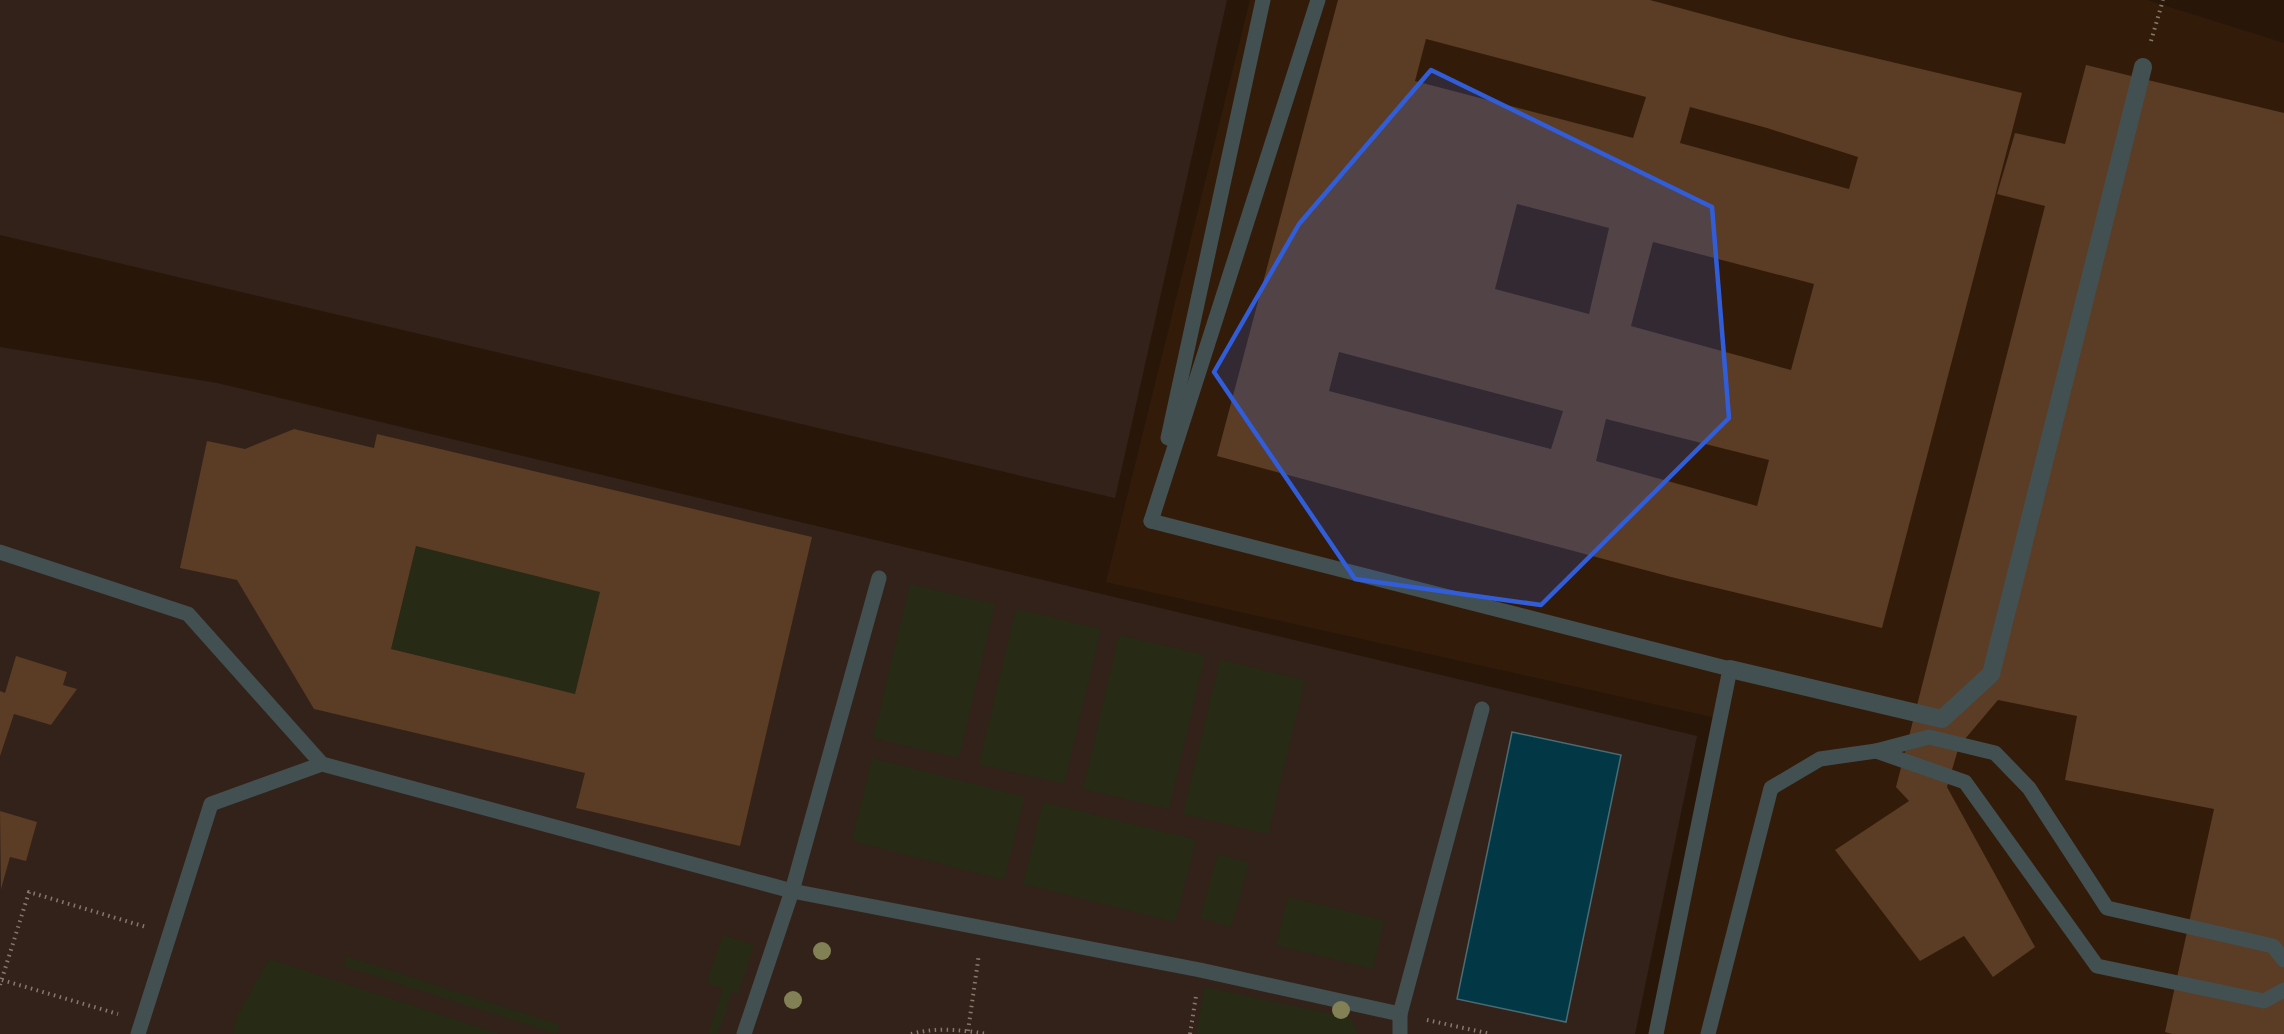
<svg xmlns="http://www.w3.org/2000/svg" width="2284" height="1034" font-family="Cabin,sans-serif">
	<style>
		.built { fill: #321c09 }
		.education { fill: #33221a }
		.green { fill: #272a15 }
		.water { fill: #023746; stroke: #4a6c73; stroke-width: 1.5 }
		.building { fill: #5b3c24; fill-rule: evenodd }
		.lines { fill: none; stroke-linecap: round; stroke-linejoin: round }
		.path { stroke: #87786c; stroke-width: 4; stroke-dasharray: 1.5 4.5; stroke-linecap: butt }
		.lane { stroke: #435051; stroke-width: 15 }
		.street { stroke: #435051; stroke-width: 18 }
		.tree { fill: #828055 }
		.marked { fill: #325dd8; fill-opacity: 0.2; stroke: #325dd8; stroke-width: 4.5; stroke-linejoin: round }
	</style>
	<rect width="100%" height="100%" fill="#281709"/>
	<path class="built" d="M 1250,0 L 2147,0 L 2284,43 L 2284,1034 L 1653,1034 L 1721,719 L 1106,582 Z"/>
	<g class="education">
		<path d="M 0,0 L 1227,0 L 1115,498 L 0,235 Z"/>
		<path d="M 0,347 L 217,383 L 1697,736 L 1635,1034 L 0,1034 Z"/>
	</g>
	<g class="green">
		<path d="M 416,546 L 600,592 L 575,694 L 391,649 Z"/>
		<path d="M 910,584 L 995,604 L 959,758 L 873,738 Z"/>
		<path d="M 1016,609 L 1101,629 L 1064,784 L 979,764 Z"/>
		<path d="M 1119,635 L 1205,655 L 1169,809 L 1083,789 Z"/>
		<path d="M 1220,660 L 1305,680 L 1268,834 L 1183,814 Z"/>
		<path d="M 872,758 L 1025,797 L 1004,880 L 852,841 Z"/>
		<path d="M 1043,802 L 1196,840 L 1175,922 L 1023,884 Z"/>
		<path d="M 1218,854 L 1249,863 L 1231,927 L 1200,918 Z"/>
		<path d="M 1288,897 L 1384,920 L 1373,969 L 1276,945 Z"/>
		<path d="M 723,935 L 754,945 L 738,993 L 732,992 L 718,1034 L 708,1034 L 723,989 L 707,983 Z"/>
		<path d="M 346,956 L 561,1025 L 556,1034 L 343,966 Z"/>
		<path d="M 269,959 L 500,1034 L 232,1034 L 238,1014 Z"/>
		<path d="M 1204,987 L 1351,1018 L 1358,1034 L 1196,1034 Z"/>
	</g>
	<path class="water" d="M 1512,732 L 1621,755 L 1566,1022 L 1457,999 Z"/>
	<g class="building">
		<path d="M 1338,0 L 1650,0 L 1791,38 L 2022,93 L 1882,628 L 1671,577 L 1217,456 ZM 1426,39 L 1646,97 L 1633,138 L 1415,81 ZM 1690,107 L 1767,128 L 1858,157 L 1849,189 L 1680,143 ZM 1517,204 L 1609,228 L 1589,314 L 1495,289 ZM 1653,242 L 1814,284 L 1791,370 L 1631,326 ZM 1339,352 L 1563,411 L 1551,449 L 1329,391 ZM 1606,419 L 1769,460 L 1757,506 L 1596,461 Z"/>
		<path d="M 2086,65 L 2284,113 L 2284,1034 L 2172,1034 L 2165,1032 L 2214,809 L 2065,780 L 2077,716 L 1998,700 L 1959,746 L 1947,787 L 2035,947 L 1993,977 L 1964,936 L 1920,961 L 1835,850 L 1909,801 L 1896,787 L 2045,206 L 1997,194 L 2015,133 L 2065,144 Z"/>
		<path d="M 294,429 L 374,448 L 377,434 L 812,537 L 740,846 L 576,808 L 585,773 L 314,709 L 237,580 L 180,568 L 207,441 L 245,449 ZM 416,546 L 600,592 L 575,694 L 391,649 Z"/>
		<path d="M 16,656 L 67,672 L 63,685 L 77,689 L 51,725 L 14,714 L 0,756 L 0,691 L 5,693 Z"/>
		<path d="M 0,811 L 37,822 L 26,861 L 10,857 L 1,889 Z"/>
	</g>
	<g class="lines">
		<g class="path">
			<path d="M 2151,41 L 2163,0"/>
			<path d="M 2,980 L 118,1014"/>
			<path d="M 0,985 L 29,892 L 146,927"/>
			<path d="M 1427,1020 L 1491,1034"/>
			<path d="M 968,1031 L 979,954"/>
			<path d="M 911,1034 C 936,1027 963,1030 987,1034"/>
			<path d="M 1190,1034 L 1196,996"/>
		</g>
		<g class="lane">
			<path d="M 1168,438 L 1263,0"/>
			<path d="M 1151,521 L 1730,669 L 1656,1034"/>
			<path d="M 1151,521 L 1318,0"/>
			<path d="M 0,552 L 188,614 L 322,764 L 792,891 L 1200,970 L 1400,1014 L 1400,1034"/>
			<path d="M 1876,751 L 1965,782 L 2097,966 L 2264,1001 L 2284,990"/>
			<path d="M 1400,1014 L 1482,709"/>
			<path d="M 138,1034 L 211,804 L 322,764"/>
			<path d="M 744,1034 L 792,891 L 879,578"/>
			<path d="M 1708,1034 L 1771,788 L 1820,759 L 1876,751 L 1929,737 L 1995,753 L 2029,788 L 2107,908 L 2273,946 L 2284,960"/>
		</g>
		<path class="street" d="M 1730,669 L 1942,719 L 1991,674 L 2143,67"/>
	</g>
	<g class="tree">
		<circle cx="822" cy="951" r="9"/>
		<circle cx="793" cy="1000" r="9"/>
		<circle cx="1341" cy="1010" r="9"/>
	</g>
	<path class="marked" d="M 1431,70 L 1712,207 L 1729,418 L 1541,605 L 1355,579 L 1214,372 L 1299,224 Z"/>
</svg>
